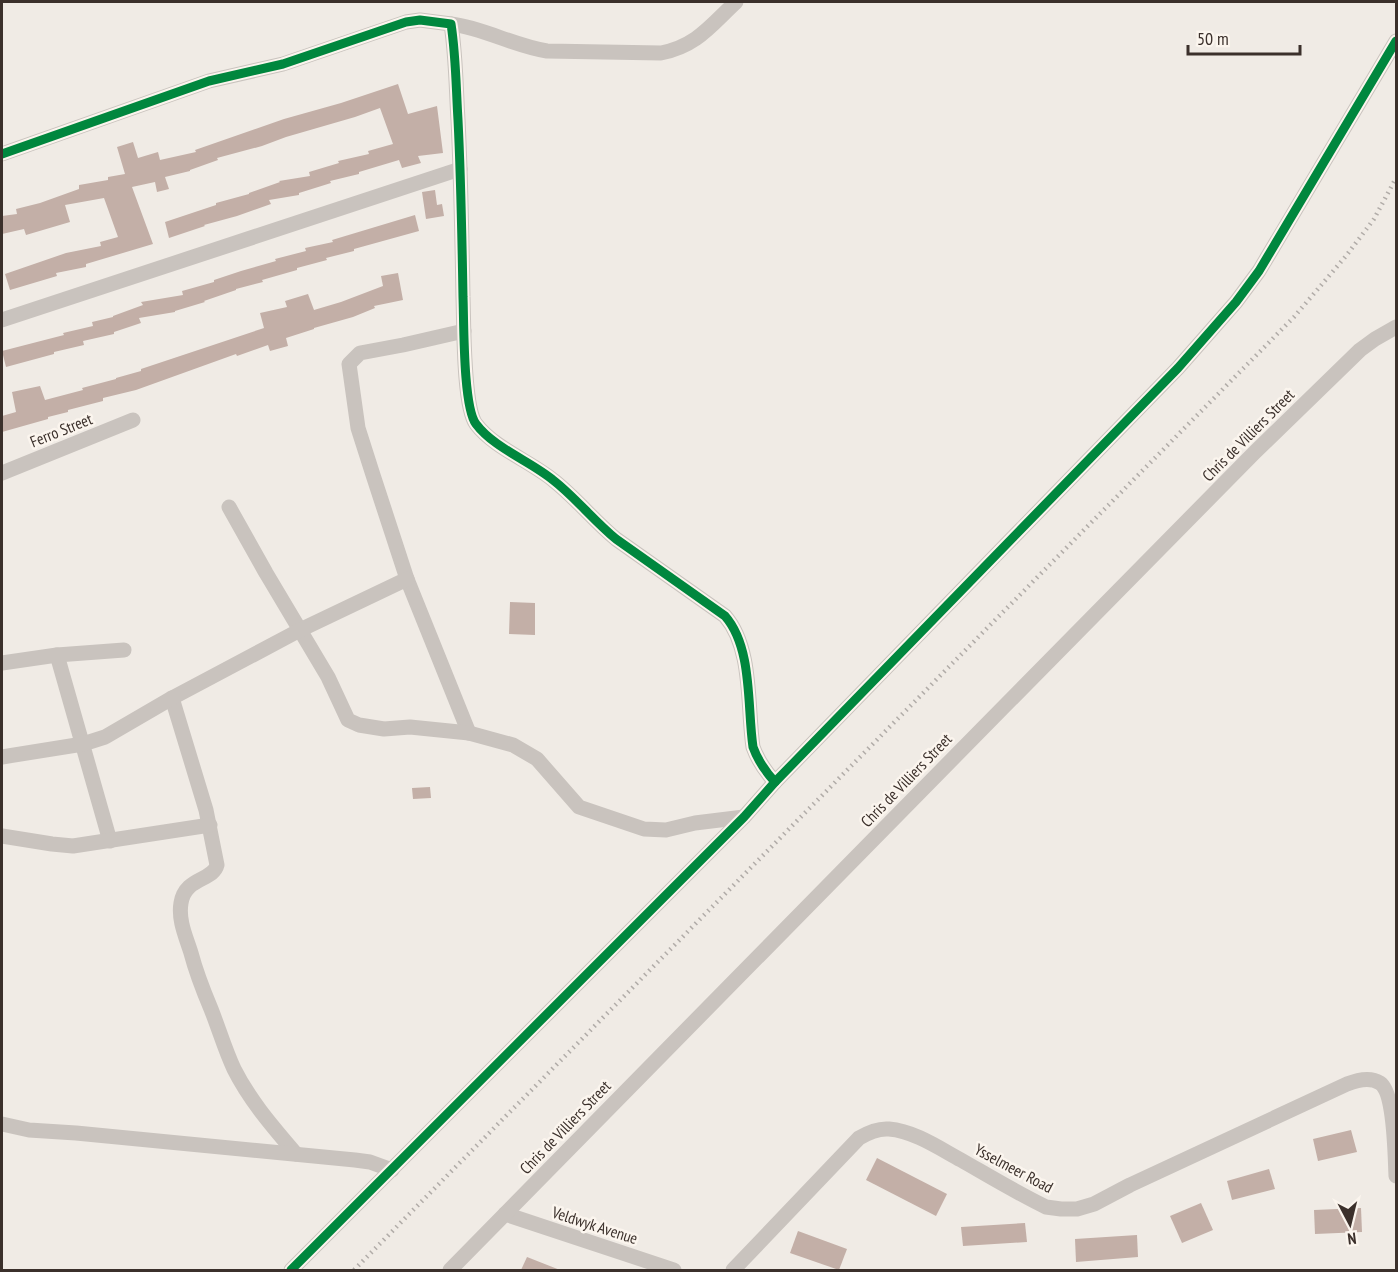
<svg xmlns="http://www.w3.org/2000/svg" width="1398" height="1272" font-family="'PT Sans Narrow',sans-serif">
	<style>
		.building { fill: #c3afa7 }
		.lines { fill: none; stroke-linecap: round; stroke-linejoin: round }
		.street { stroke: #c9c3be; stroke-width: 15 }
		.rail { stroke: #b1aca8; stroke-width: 4.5; stroke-dasharray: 1.5 4.5; stroke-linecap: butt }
		.cycleway-casing { stroke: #fbf5ee; stroke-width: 13 }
		.cycleway { stroke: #00873e; stroke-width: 9 }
		.labels { text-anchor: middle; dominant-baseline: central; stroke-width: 5; stroke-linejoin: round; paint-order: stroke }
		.street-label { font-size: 16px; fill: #3b302b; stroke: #fbf5ee }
	</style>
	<rect width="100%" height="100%" fill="#f0ebe5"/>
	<g class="building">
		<path d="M 398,84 L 408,114 L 437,106 L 443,153 L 418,156 L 421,163 L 402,168 L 399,160 L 359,172 L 359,174 L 330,181 L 331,183 L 299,193 L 299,195 L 269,200 L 271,204 L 237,216 L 204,225 L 205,226 L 169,238 L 165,222 L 216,205 L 216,203 L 249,194 L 249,193 L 280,182 L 279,181 L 310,176 L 309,172 L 339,163 L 338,161 L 369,154 L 368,151 L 393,144 L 380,108 L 355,117 L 286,137 L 262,146 L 217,158 L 218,160 L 190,170 L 190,171 L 165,177 L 169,189 L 157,192 L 155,182 L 132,187 L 153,244 L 86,264 L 86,267 L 56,273 L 57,276 L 10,290 L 5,274 L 66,253 L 101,246 L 100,242 L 118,237 L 104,198 L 65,205 L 70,222 L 26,235 L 24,229 L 2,234 L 2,216 L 17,214 L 16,209 L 40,203 L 79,189 L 79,185 L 108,180 L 108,177 L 125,174 L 117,147 L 133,142 L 138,158 L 158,152 L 160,160 L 196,152 L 195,150 L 284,119 L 341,103 Z"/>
		<path d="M 435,190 L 437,205 L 442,204 L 444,216 L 426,219 L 422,192 Z"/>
		<path d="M 415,215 L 419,231 L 354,249 L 354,251 L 326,258 L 327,260 L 297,268 L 297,270 L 262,280 L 263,282 L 236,289 L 236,290 L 204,301 L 205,302 L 175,311 L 175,312 L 139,318 L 141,323 L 114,332 L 114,334 L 83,341 L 84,345 L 54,352 L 54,354 L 6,367 L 2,351 L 64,335 L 63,333 L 93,326 L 92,322 L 113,317 L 113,316 L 143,305 L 141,302 L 183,295 L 182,291 L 214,282 L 214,280 L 241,271 L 276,261 L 275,259 L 306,251 L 305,248 L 333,242 L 332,240 Z"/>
		<path d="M 398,273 L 403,300 L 374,306 L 375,308 L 353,317 L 314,328 L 314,329 L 286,338 L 288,346 L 270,351 L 268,345 L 237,356 L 236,354 L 136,390 L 103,398 L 103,401 L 68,410 L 68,412 L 48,417 L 48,419 L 2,432 L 2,416 L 16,412 L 12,392 L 40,386 L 45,400 L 83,390 L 82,388 L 116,379 L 116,378 L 141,371 L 141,369 L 264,328 L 260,313 L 287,307 L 285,301 L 308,294 L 314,310 L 341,302 L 383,286 L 381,276 Z"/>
		<path d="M 510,602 L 535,603 L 535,635 L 509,634 Z"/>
		<path d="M 430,787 L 431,798 L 413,799 L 412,788 Z"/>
		<path d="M 1351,1130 L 1357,1152 L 1318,1161 L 1313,1139 Z"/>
		<path d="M 877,1158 L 947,1194 L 936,1216 L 866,1180 Z"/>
		<path d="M 1269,1169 L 1275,1189 L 1232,1200 L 1227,1181 Z"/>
		<path d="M 1201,1203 L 1213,1230 L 1182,1243 L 1170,1216 Z"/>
		<path d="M 1361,1208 L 1362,1232 L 1315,1234 L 1314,1210 Z"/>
		<path d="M 1025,1223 L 1027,1242 L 963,1246 L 961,1227 Z"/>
		<path d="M 798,1231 L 847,1249 L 839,1270 L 790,1253 Z"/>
		<path d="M 1137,1235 L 1138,1257 L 1076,1262 L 1075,1239 Z"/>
		<path d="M 527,1257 L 560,1270 L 521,1270 Z"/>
	</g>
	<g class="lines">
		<g class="street">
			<path d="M 451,24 C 484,28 514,46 547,51 L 661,53 C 697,46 711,25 736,2"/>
			<path d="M 2,154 L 209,81 L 283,64 L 406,22 L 420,20 L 451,24 C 456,56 456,88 458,120 C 461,179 462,238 463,297 C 464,322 463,407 476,424 C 494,448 530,461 553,480 C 575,497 594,521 616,539 L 725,616 C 753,648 747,707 753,747 C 758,761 765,771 775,782"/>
			<path d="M 2,320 L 460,169"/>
			<path d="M 464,331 L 403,345 L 360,353 L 349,364 L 358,428 L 373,475 L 407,579 L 469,733"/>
			<path d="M 2,473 L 133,420"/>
			<path d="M 229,507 L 266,573 L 328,677 L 348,720 L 359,725 L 384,729 L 410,727 L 469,733 L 513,745 L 537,759 L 579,807 L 644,829 L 666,830 L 695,823 L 744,817"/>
			<path d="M 57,655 L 110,841"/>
			<path d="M 2,663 L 57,655 L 124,650"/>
			<path d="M 172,698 L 206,810 L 217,865 C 213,881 185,877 181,903 C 178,920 186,937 191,953 C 196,972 203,990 211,1009 C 219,1029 225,1050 234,1069 C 250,1101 274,1128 296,1154"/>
			<path d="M 2,757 L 83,744 L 105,737 L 172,698 L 300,630 L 407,579"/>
			<path d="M 2,836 L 52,844 L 73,846 L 210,825"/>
			<path d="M 2,1124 L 29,1130 L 76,1133 L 355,1160 L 370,1162 L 392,1170"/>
			<path d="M 505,1214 L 674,1270"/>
			<path d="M 291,1270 L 744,817 L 775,782 L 1178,368 L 1236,302 L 1259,271 L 1396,41"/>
			<path d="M 450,1270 L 978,733 L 1254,453 L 1360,350 L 1375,339 L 1396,327"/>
			<path d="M 733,1270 L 859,1138 C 869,1132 878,1128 889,1129 C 914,1131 939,1148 961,1160 C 989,1176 1017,1193 1046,1207 L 1061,1209 L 1077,1209 L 1094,1204 L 1130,1185 L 1347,1084 C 1357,1080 1371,1077 1380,1083 C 1395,1093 1395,1158 1396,1176"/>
		</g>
		<path class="rail" d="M 354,1270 L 1294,317 L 1346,256 L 1374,219 L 1396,178"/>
		<g class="cycleway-casing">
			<g id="cycleway">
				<path d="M 2,154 L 209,81 L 283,64 L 406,22 L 420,20 L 451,24 C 456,56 456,88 458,120 C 461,179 462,238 463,297 C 464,322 463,407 476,424 C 494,448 530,461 553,480 C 575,497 594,521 616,539 L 725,616 C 753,648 747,707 753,747 C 758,761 765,771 775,782"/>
				<path d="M 291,1270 L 744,817 L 775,782 L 1178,368 L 1236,302 L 1259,271 L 1396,41"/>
			</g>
		</g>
		<use href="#cycleway" class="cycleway"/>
	</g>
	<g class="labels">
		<g class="street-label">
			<text transform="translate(61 430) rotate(-22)">Ferro Street</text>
			<text transform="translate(1248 435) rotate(-45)">Chris de Villiers Street</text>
			<text transform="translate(906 780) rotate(-46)">Chris de Villiers Street</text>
			<text transform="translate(565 1127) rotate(-46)">Chris de Villiers Street</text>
			<text transform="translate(1014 1168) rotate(28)">Ysselmeer Road</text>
			<text transform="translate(595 1225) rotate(18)">Veldwyk Avenue</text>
		</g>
	</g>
	<rect width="1398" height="1272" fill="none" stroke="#3b302b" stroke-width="6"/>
	<g transform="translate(1350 1224) rotate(173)" stroke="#fbf5ee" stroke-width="4.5" paint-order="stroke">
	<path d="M0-4.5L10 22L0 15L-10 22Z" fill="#3b302b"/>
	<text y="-9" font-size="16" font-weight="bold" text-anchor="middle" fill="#3b302b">N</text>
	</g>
	<path d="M1188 45v9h112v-9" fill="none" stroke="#3b302b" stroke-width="3"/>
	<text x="1197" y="45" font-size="18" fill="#3b302b" stroke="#fbf5ee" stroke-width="4.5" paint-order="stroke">50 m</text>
</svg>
